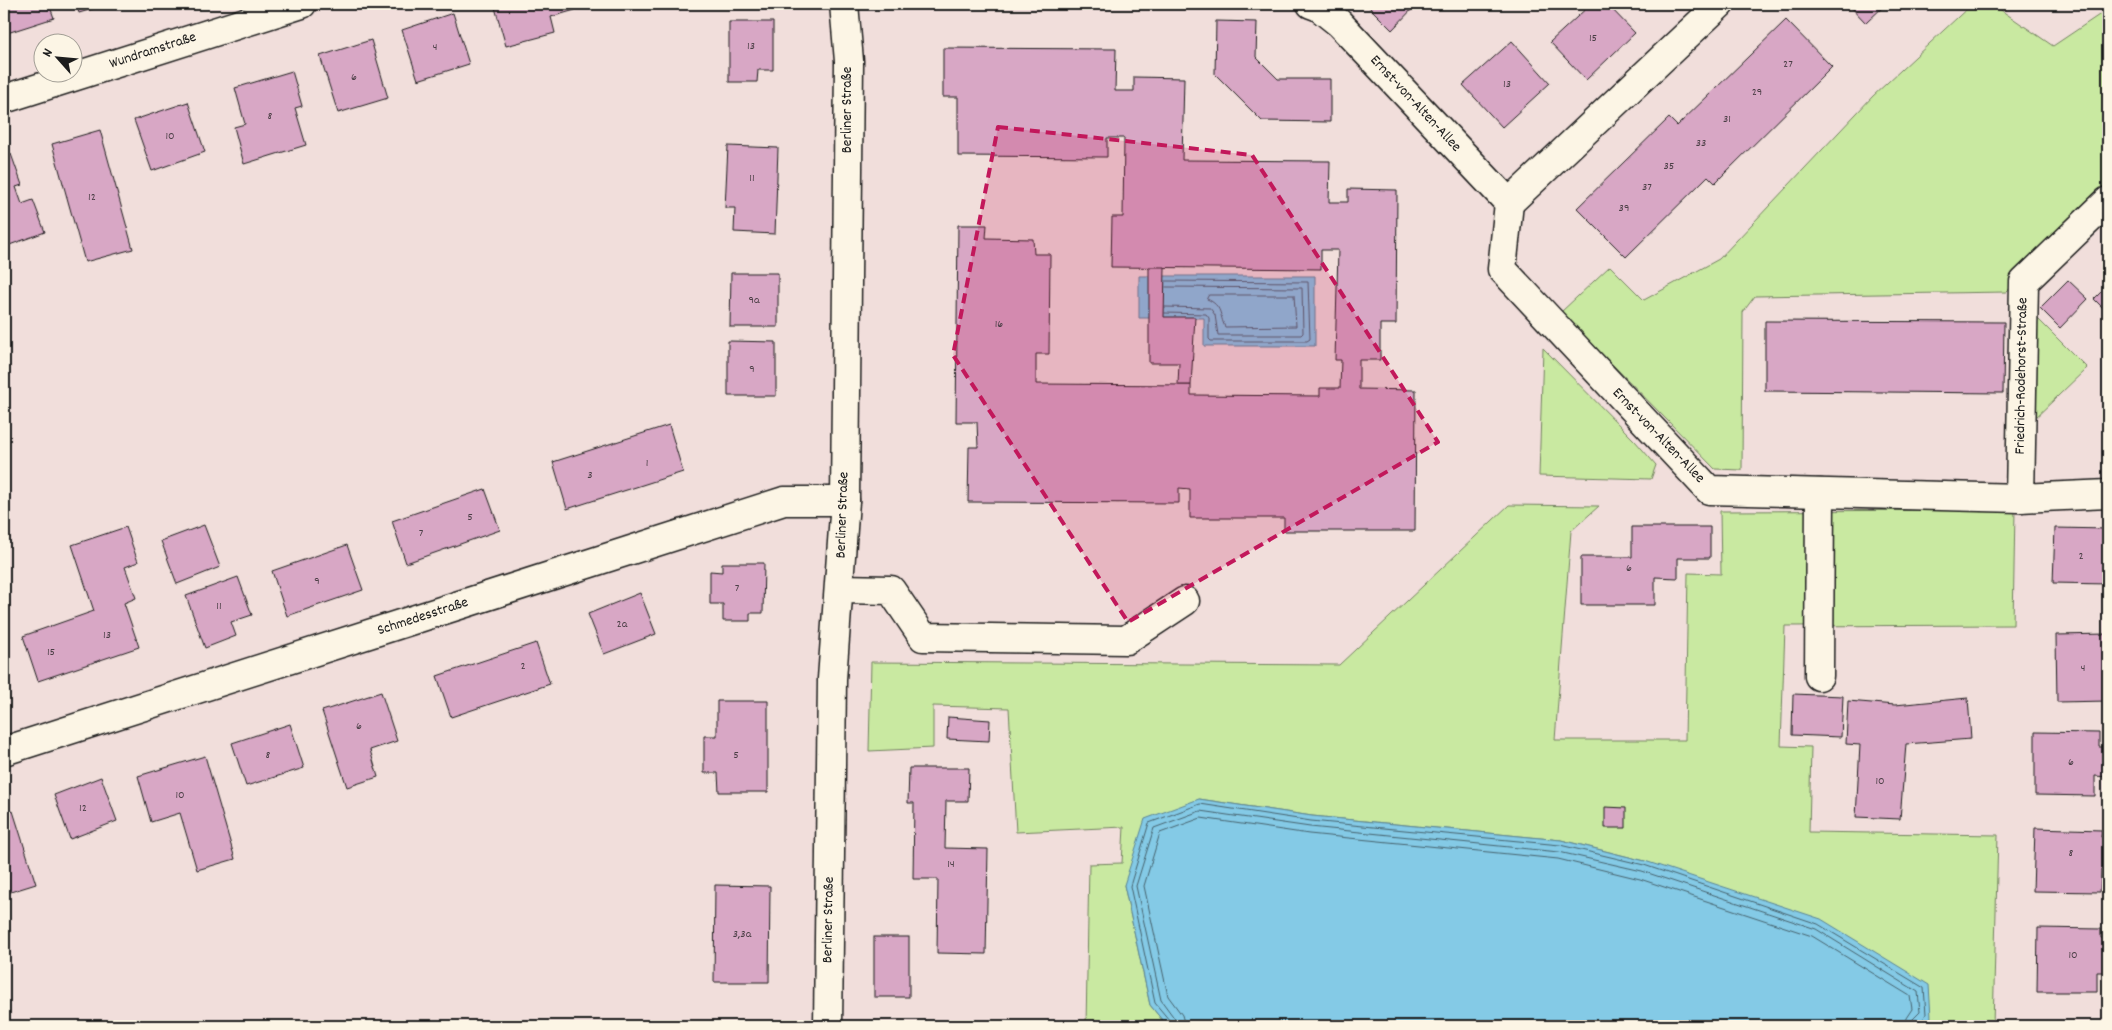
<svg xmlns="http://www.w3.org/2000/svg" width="2112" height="1030" font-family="Dekko,sans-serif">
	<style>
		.green { fill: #c9e9a1; stroke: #72825e }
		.water { fill: #84cae6; stroke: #5a8495 }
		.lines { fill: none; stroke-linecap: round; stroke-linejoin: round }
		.shore { stroke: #46626d; stroke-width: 1 }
		.building { fill: #d8a7c5; stroke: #1c1c1c }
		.minor-casing { stroke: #1c1c1c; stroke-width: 31 }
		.minor { stroke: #fcf5e5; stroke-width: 28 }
		.marked { fill: #c2185b; fill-opacity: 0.2; stroke: #c2185b; stroke-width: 4; stroke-dasharray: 10 6; stroke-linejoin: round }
		.labels { text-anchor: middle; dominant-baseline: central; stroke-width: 5; stroke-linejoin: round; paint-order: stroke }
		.number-label { font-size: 12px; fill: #4b3f46 }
		.street-label { font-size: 15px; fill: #1c1c1c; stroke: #fcf5e5 }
	</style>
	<rect width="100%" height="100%" fill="#f1dedb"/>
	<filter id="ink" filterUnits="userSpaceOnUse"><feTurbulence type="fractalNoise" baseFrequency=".02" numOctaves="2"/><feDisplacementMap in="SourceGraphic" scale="10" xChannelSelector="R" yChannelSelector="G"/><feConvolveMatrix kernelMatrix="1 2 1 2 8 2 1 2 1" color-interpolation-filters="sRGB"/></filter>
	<g filter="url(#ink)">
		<g class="green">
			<path d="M 1972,4 L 1992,4 L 2053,46 L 2108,9 L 2108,192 L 2006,292 L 1755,296 L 1743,312 L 1742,470 L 1715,469 L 1561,312 L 1610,266 L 1644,300 L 1719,259 L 1873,96 Z"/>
			<path d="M 2031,312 L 2087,368 L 2030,423 Z"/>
			<path d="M 1543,348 L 1635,441 L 1656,465 L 1651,479 L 1539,476 Z"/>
			<path d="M 1509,505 L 1599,506 L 1571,531 L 1555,740 L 1685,740 L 1688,573 L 1721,574 L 1720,511 L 2015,510 L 2013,625 L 1785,626 L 1781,746 L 1811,747 L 1809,832 L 1998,835 L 1993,1026 L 1922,1026 L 1931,1017 L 1645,861 L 1561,840 L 1312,816 L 1199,799 L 1124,885 L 1150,1005 L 1167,1026 L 1086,1026 L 1089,864 L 1122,863 L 1124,827 L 1016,832 L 1009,708 L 933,706 L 933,748 L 869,751 L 871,662 L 1339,665 Z"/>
		</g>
		<g class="water">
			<path d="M 1139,276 L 1315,276 L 1315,346 L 1204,346 L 1204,318 L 1139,318 Z"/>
			<path d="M 1199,799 L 1312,816 L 1561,840 L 1645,861 L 1821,919 L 1929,985 L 1931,1017 L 1922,1026 L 1167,1026 L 1150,1005 L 1124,885 L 1145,819 Z"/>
		</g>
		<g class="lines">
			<g class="shore">
				<path d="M 1209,295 L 1294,295 L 1296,326 L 1225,327 C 1219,315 1223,306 1207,299 Z"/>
				<path d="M 1165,307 L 1210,308 L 1215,315 L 1218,335 L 1301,335 L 1303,333 L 1302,288 L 1166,287"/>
				<path d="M 1165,313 L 1206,314 L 1209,318 L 1209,339 L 1211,341 L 1307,341 L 1310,339 L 1308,282 L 1166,281"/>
				<path d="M 1171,1026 L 1170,1021 L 1155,1003 L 1130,886 L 1149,823 L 1200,804 L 1311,821 L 1560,845 L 1644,865 L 1818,924 L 1924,988 L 1926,1014 L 1919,1026"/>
				<path d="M 1177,1026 L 1175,1019 L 1161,1000 L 1136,886 L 1154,828 L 1200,811 L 1310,827 L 1559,852 L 1642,871 L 1816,929 L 1918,992 L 1920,1012 L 1913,1019 L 1912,1026"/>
				<path d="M 1185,1026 L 1182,1015 L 1168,996 L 1144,886 L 1160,833 L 1201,818 L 1309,834 L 1558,859 L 1640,879 L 1812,936 L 1910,996 L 1912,1009 L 1906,1018 L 1905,1026"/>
			</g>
		</g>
		<g class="building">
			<path d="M 4,4 L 49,4 L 54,18 L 4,34 Z"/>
			<path d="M 76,4 L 109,4 L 79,13 Z"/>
			<path d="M 494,4 L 573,4 L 575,10 L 551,17 L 555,33 L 506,46 Z"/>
			<path d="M 1366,4 L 1417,4 L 1392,30 Z"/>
			<path d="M 1591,4 L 1607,4 L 1635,33 L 1586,80 L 1550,42 Z"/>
			<path d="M 1848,4 L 1886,4 L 1866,23 Z"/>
			<path d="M 453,13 L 469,64 L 418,80 L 402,30 Z"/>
			<path d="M 1786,20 L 1832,67 L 1715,183 L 1708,176 L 1626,257 L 1577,208 L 1669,118 L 1677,126 Z"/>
			<path d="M 1216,21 L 1257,22 L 1256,57 L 1278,79 L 1330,79 L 1330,122 L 1262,121 L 1215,74 Z"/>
			<path d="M 729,22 L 773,22 L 773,70 L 758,70 L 757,82 L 729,82 Z"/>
			<path d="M 371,40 L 388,98 L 338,113 L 320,56 Z"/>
			<path d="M 1512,41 L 1550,83 L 1502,127 L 1463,85 Z"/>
			<path d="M 943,48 L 1116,49 L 1115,91 L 1134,91 L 1134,77 L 1184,78 L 1182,160 L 1330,161 L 1329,202 L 1348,202 L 1348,189 L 1397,190 L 1396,324 L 1380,324 L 1380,360 L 1359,360 L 1359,389 L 1416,390 L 1415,531 L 1284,531 L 1284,518 L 1190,518 L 1190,489 L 1179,488 L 1179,503 L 968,502 L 969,447 L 978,447 L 977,422 L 956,422 L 958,225 L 987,225 L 986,238 L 1033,239 L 1034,254 L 1050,254 L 1049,354 L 1036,354 L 1036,384 L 1191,385 L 1191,395 L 1320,396 L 1320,388 L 1340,388 L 1341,360 L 1335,360 L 1338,250 L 1321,250 L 1321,269 L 1111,267 L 1112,217 L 1123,217 L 1124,138 L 1107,138 L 1107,157 L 958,156 L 958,97 L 943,97 Z"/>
			<path d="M 292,71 L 302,106 L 295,108 L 306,145 L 244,164 L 234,127 L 245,124 L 235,88 Z"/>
			<path d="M 188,102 L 205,152 L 152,171 L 134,120 Z"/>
			<path d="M 100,130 L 133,249 L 85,262 L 52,144 Z"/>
			<path d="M 728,146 L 778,148 L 775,234 L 734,232 L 735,208 L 725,208 Z"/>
			<path d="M 11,154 L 22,185 L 16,187 L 22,204 L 33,200 L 45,232 L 4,247 L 4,156 Z"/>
			<path d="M 1149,267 L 1165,267 L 1164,317 L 1195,317 L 1191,385 L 1178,385 L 1179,363 L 1149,363 Z"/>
			<path d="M 731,273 L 778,273 L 778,327 L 730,327 Z"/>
			<path d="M 2068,280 L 2088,299 L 2060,328 L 2040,308 Z"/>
			<path d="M 2108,285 L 2108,313 L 2094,299 Z"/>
			<path d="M 1765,321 L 2004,322 L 2003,393 L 1765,391 Z"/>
			<path d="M 728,341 L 776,342 L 776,396 L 728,396 Z"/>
			<path d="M 669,425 L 683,472 L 567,509 L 553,462 Z"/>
			<path d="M 485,489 L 500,530 L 406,563 L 392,521 Z"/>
			<path d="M 204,525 L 220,567 L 177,584 L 161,541 Z"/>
			<path d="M 126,527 L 138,562 L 125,567 L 136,598 L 124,603 L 139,647 L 38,681 L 23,636 L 94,611 L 72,545 Z"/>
			<path d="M 1632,527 L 1710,527 L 1710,558 L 1678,558 L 1678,578 L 1655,577 L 1655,605 L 1581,605 L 1581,557 L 1632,557 Z"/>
			<path d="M 2055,528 L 2108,529 L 2108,584 L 2053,583 Z"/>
			<path d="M 347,545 L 363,590 L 287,616 L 272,571 Z"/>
			<path d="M 722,563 L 764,563 L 763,613 L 750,613 L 750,621 L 723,621 L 723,604 L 710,604 L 710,571 L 722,572 Z"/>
			<path d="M 238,577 L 252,615 L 231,622 L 236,636 L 205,648 L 186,596 Z"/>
			<path d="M 640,593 L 656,634 L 604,654 L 588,614 Z"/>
			<path d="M 2108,634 L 2108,701 L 2057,702 L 2056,635 Z"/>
			<path d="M 536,643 L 550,684 L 451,717 L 437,676 Z"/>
			<path d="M 381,692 L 397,741 L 370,750 L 378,777 L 347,787 L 322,711 Z"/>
			<path d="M 1793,694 L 1843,696 L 1841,737 L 1792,735 Z"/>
			<path d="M 1968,698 L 1971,739 L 1906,744 L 1900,819 L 1856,817 L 1860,745 L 1846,744 L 1848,701 L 1895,705 Z"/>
			<path d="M 717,701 L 768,701 L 768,792 L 719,792 L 718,773 L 704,773 L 704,736 L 717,736 Z"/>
			<path d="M 948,717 L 990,720 L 989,741 L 947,739 Z"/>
			<path d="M 290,724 L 304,768 L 246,786 L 232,743 Z"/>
			<path d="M 2035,732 L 2099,733 L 2099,747 L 2108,747 L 2108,777 L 2095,776 L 2095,796 L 2035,795 Z"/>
			<path d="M 205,756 L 235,859 L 197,870 L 180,813 L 151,822 L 138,776 Z"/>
			<path d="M 909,768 L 969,768 L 968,801 L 946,801 L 945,848 L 988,849 L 986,954 L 937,953 L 938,879 L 913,879 L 914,803 L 908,803 Z"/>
			<path d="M 101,777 L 117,821 L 70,839 L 54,795 Z"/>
			<path d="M 1605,807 L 1626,808 L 1626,828 L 1605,828 Z"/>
			<path d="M 13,811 L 36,884 L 4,894 L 4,814 Z"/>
			<path d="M 2035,828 L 2102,830 L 2101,837 L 2108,838 L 2108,869 L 2101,869 L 2100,892 L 2033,891 Z"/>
			<path d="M 715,885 L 770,886 L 769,982 L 714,982 Z"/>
			<path d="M 2038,928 L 2101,929 L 2101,938 L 2108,939 L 2108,972 L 2097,972 L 2097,992 L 2037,992 Z"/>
			<rect x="874" y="937" width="35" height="60"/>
		</g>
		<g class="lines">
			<g class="minor-casing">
				<g id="minor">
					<path d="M 1311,4 L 1319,7 L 1339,23 L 1509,203 L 1502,269 L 1709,490 L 2020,498"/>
					<path d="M 4,99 L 302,4"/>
					<path d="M 2108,201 L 2024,282 L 2020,498 L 2108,494"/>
					<path d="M 1509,203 L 1720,4"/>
					<path d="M 840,589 L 891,590 L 923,637 L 1126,640 L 1185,601"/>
					<path d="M 1819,676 L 1820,493"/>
					<path d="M 4,751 L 784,501 L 845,501"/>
					<path d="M 828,1026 L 832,679 L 845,501 L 849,61 L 844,4"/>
				</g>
			</g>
			<use href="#minor" class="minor"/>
		</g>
	</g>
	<path class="marked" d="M 998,127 L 1252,155 L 1438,442 L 1128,622 L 953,355 Z"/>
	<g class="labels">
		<g class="number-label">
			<text x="1593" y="38">15</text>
			<text x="751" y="46">13</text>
			<text x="435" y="47">4</text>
			<text x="1788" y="64">27</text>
			<text x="354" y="77">6</text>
			<text x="1507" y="84">13</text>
			<text x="1757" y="92">29</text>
			<text x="270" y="116">8</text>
			<text x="1727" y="119">31</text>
			<text x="170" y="136">10</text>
			<text x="1701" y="143">33</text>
			<text x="1669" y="166">35</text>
			<text x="752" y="178">11</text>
			<text x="1647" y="187">37</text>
			<text x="92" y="197">12</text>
			<text x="1624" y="208">39</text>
			<text x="754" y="300">9a</text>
			<text x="999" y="324">16</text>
			<text x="752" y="369">9</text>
			<text x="647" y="463">1</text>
			<text x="590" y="475">3</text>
			<text x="470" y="517">5</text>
			<text x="421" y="533">7</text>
			<text x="2081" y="556">2</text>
			<text x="1629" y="568">6</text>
			<text x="317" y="581">9</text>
			<text x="737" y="588">7</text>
			<text x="219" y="606">11</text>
			<text x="622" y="624">2a</text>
			<text x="107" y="635">13</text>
			<text x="51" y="652">15</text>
			<text x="523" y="666">2</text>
			<text x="2083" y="668">4</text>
			<text x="359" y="726">6</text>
			<text x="268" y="755">8</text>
			<text x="736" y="755">5</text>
			<text x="2071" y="762">6</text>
			<text x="1880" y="781">10</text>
			<text x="180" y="795">10</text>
			<text x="83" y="808">12</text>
			<text x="2071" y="853">8</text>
			<text x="951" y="864">14</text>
			<text x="742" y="934">3,3a</text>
			<text x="2073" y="955">10</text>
		</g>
		<g class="street-label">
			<text transform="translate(153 51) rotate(-18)">Wundramstraße</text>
			<text transform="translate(1415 104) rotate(47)">Ernst-von-Alten-Allee</text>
			<text transform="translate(848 110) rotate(-90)">Berliner Straße</text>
			<text transform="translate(2022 376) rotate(-89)">Friedrich-Rodehorst-Straße</text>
			<text transform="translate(1658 436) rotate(46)">Ernst-von-Alten-Allee</text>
			<text transform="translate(843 515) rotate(-88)">Berliner Straße</text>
			<text transform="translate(423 617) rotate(-18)">Schmedesstraße</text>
			<text transform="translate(829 920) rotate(-89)">Berliner Straße</text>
		</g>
	</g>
	<rect width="2112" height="1030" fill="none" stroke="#fcf5e5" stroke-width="20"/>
	<rect x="10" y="10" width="2092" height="1010" fill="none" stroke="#1c1c1c" stroke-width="2" filter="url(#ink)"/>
	<g transform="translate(58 58) rotate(297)"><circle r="24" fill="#fcf5e5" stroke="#a29e95"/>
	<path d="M0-4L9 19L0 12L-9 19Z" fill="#1c1c1c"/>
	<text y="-8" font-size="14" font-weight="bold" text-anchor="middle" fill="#1c1c1c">N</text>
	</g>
</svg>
